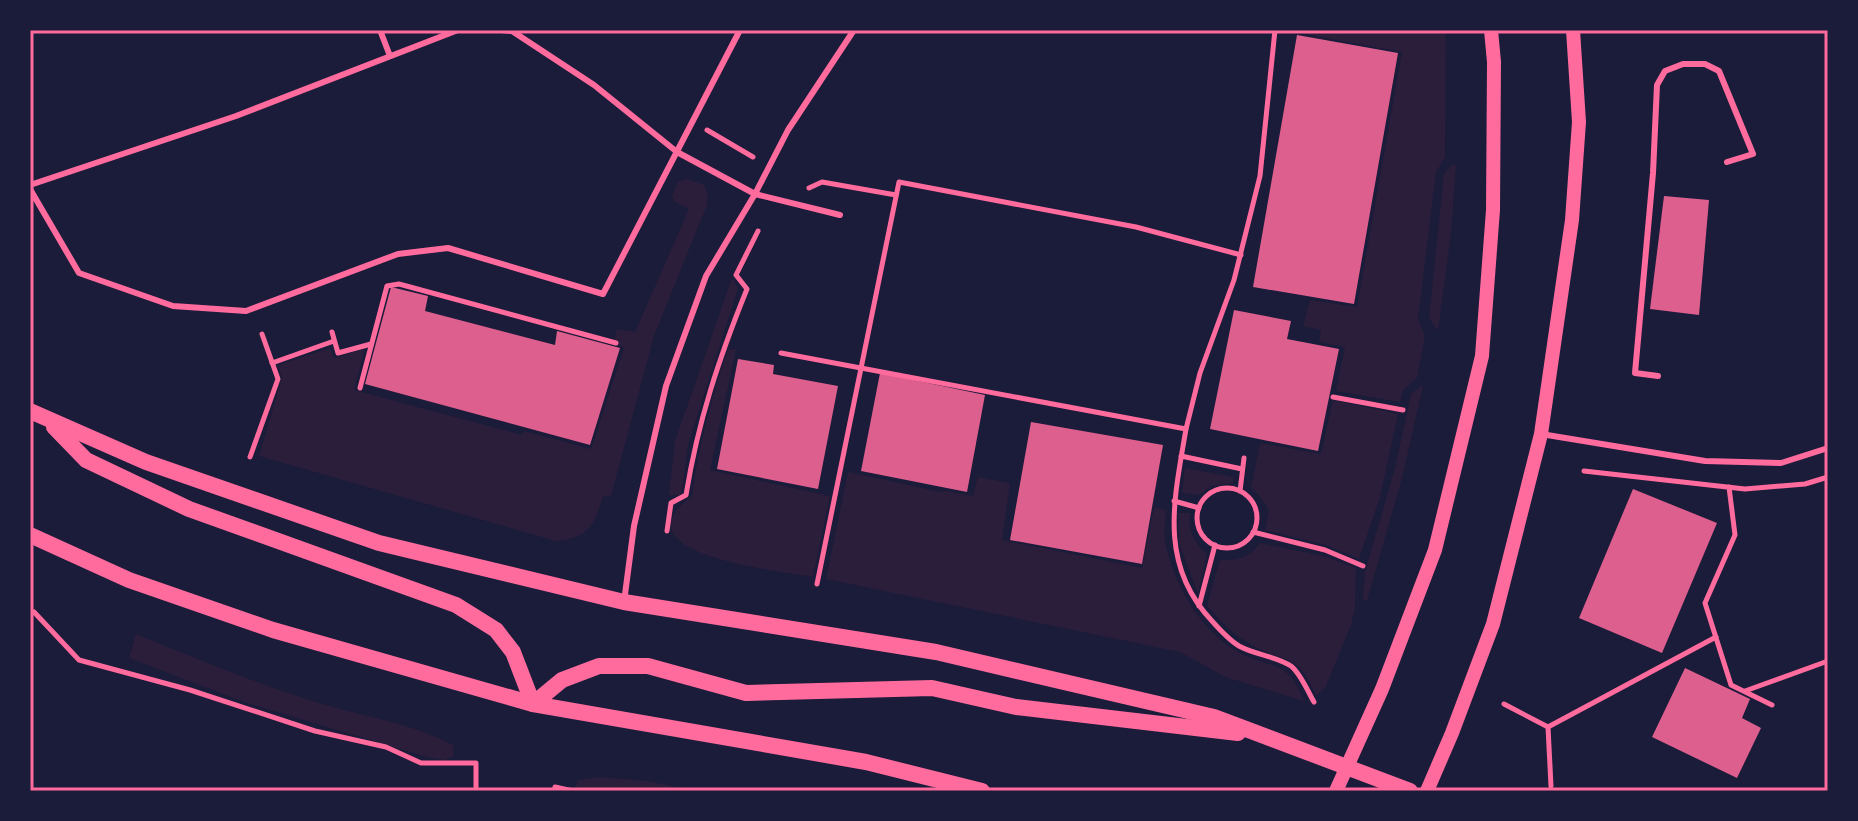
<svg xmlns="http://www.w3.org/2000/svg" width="1858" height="821" font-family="Lora,serif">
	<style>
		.green { fill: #2a1e3b }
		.building { fill: #dd5f8e }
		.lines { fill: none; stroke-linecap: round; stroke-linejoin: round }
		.path { stroke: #ff6b9d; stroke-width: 5 }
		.service { stroke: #ff6b9d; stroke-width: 6 }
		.tertiary { stroke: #ff6b9d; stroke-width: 14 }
		.secondary { stroke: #ff6b9d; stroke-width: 16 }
		.neatline { fill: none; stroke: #ff6b9d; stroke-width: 3 }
	</style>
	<rect width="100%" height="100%" fill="#1b1b3a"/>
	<g class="green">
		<path d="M 1303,30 L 1446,30 L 1445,157 L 1436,172 L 1418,319 L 1425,336 L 1417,378 L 1403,390 L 1400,402 L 1336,391 L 1345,347 L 1319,342 L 1321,330 L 1303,326 L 1310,300 L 1357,307 L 1402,52 L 1304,34 Z"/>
		<path d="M 1452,165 L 1456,165 L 1451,233 L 1438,331 L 1429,318 L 1444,174 Z"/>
		<path d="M 686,179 L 704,185 L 708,195 L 707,205 L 654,336 L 611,496 L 603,496 C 595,524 588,539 556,541 L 259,456 L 282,378 L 278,365 L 330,348 L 334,358 L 365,349 L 354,390 L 522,435 L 524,431 L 591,449 L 624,348 L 618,345 L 619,341 L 614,340 L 617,329 L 635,332 L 689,209 L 674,201 L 672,195 L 678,182 Z"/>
		<path d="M 732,278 L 738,288 L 688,445 L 682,491 L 680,495 L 669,495 L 675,441 Z"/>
		<path d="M 728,349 L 736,350 L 710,470 L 830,496 L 813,577 C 782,571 612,555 692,496 C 698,446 712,397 728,349 Z"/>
		<path d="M 1421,386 L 1423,386 L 1402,478 L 1367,601 L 1363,599 L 1365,572 L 1395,468 L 1411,394 Z"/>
		<path d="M 1333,400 L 1398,414 L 1380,497 L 1359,559 L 1326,545 L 1265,530 L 1269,511 L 1261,498 L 1251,488 L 1260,443 L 1321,454 Z"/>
		<path d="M 1185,468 L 1233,477 L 1233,483 L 1211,486 L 1199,495 L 1182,493 Z"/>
		<path d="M 848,472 L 941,492 L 946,491 L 973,496 L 978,477 L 1010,483 L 1002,540 L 1142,568 L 1154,507 L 1166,510 C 1166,520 1163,531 1165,541 C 1173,583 1200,631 1238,652 C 1272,671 1287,657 1304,701 L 1225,677 L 1180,652 L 826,579 Z"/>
		<path d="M 1178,513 L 1190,513 C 1188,531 1194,543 1207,554 L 1198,594 L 1179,543 Z"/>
		<path d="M 1260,543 L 1323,556 L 1356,568 L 1355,607 L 1351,625 L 1325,688 L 1316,696 C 1296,649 1286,665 1250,644 C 1232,634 1221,621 1207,606 L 1220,559 C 1238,562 1249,557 1260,543 Z"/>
		<path d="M 136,634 C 194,658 253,682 313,701 C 359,716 410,722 453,745 L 454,756 L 444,760 L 427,757 L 244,702 L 129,658 Z"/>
		<path d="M 598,777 L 648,781 L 695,791 L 575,789 L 578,780 Z"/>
	</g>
	<g class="building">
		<path d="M 1297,35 L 1398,53 L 1354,304 L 1253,287 Z"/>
		<path d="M 1664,196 L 1709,200 L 1699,315 L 1650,309 Z"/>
		<path d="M 391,287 L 428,296 L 425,311 L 555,345 L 557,331 L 620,348 L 590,445 L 365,384 Z"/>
		<path d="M 1234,310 L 1291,321 L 1287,339 L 1339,349 L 1318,451 L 1210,429 Z"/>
		<path d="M 738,359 L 774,365 L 773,374 L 838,386 L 818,489 L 717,469 Z"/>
		<path d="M 880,373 L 985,395 L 967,492 L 861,471 Z"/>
		<path d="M 1031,422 L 1163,445 L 1142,564 L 1010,540 Z"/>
		<path d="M 1633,489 L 1717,523 L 1662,653 L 1579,618 Z"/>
		<path d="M 1685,668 L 1750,699 L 1742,718 L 1761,728 L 1737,778 L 1652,737 Z"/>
	</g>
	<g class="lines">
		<g class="path">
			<path d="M 707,130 L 753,157"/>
			<path d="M 809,188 L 822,182 L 896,195"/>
			<path d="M 332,332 L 338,353 L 371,344"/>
			<path d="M 781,353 L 1186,429 L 1200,373 L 1234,280 L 1260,176 L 1275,30"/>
			<path d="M 272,363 L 334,341"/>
			<path d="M 360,388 L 387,286 L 399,284 L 616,343"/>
			<path d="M 1333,397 L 1403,410"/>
			<path d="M 1186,429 C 1174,500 1158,564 1212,621 C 1220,630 1229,640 1239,646 C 1255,655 1276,656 1291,666 C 1301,674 1308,692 1314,702"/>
			<path d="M 1181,456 L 1242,469"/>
			<path d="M 250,457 L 278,379 L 262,334"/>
			<path d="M 1584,471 L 1745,489 L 1805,484 L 1828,477"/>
			<path d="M 1729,487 L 1735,535 L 1705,603 L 1731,685 L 1772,705"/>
			<circle cx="1227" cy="518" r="30"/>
			<path d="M 1240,491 L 1244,458"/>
			<path d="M 1174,501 L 1199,508"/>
			<path d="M 667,531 L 671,503 L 686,495 C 698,421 719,358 747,289 L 736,275 L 758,231"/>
			<path d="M 1253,532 L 1325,550 L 1363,566"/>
			<path d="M 817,584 L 899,182 L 1136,227 L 1241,255"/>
			<path d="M 1199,606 L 1215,545"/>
			<path d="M 34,612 L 79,660 L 190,690 L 315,731 L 386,747 L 421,763 L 476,763 L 476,791"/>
			<path d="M 1745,691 L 1828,661"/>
			<path d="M 1504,704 L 1548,727 L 1551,786"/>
			<path d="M 1548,727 L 1716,637"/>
			<path d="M 555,787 L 573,791"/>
		</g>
		<g class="service">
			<path d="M 380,30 L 390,56"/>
			<path d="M 501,30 L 512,31 L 594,85 L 677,152 L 755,194 L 840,215"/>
			<path d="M 30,185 L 236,116 L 458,30"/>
			<path d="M 30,189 L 79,273 L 173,306 L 246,311 L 398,254 L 448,248 L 603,294 L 740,30"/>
			<path d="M 1658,376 L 1635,373 L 1653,173 L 1657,85 L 1665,71 L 1683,64 L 1705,64 L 1719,71 L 1753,154 L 1727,162"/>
			<path d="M 1541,434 L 1705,461 L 1781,463 L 1828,448"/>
			<path d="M 624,602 L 634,526 L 666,386 L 706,276 L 755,194 L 788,130 L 854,30"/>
		</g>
		<g class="tertiary">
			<path d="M 1336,791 L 1382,689 L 1435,550 L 1482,356 L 1493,210 L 1494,62 L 1491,30"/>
			<path d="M 1427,791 L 1452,733 L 1493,624 L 1541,434 L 1572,220 L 1579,122 L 1573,30"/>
		</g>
		<g class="secondary">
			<path d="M 30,411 L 146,462 L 379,543 L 624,602 L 936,652 L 1214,717 L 1410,791"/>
			<path d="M 54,427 L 86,460 L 189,509 L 456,605 L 496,630 L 513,652 L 533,704"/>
			<path d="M 30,535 L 129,580 L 273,630 L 533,704 L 866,762 L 982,791"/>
			<path d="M 533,704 L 562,680 L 599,666 L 648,666 L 746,693 L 932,688 L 1016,707 L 1238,733"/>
		</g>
	</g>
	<rect width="1858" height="821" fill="none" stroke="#1b1b3a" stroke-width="64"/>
	<rect x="32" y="32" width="1794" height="757" class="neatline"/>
</svg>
